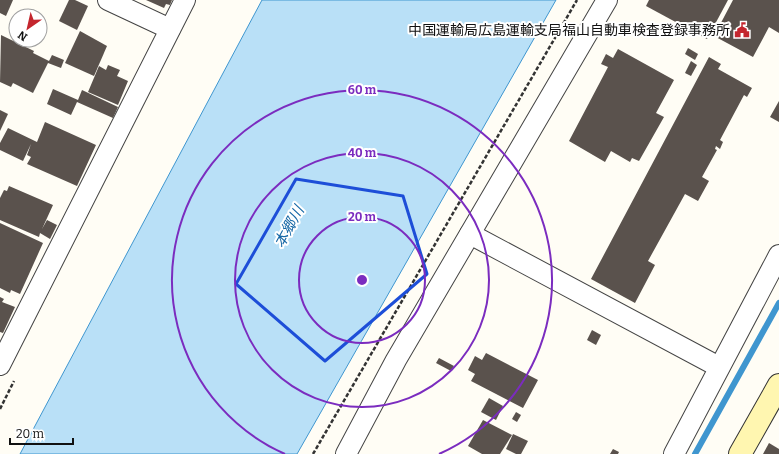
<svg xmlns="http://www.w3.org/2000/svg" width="779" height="454" font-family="Bitter,'Noto Sans JP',serif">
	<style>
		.water { fill: #b9e0f7; stroke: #3f96cf }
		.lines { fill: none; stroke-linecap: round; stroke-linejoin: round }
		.stream { stroke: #3f96cf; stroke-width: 6 }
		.building { fill: #5a524d }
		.street-casing { stroke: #444; stroke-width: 22 }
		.secondary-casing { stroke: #333; stroke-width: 24 }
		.path { stroke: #333; stroke-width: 2.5; stroke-dasharray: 4 2; stroke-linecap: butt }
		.street { stroke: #fff; stroke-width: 20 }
		.secondary { stroke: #fff6b0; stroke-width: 22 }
		.marked { fill: none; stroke: #1d4ed8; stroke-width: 3; stroke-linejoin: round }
		.ring { fill: none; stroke: #7b2cbf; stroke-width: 2 }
		.labels { text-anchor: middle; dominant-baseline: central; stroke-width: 4; stroke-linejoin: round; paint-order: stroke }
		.poi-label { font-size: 14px; fill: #111; stroke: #fff; text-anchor: end }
		.water-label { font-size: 15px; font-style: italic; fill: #1768a6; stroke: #fff }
		.centre { fill: #7b2cbf; stroke: #fff; stroke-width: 2 }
		.ring-label { font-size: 12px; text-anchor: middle; font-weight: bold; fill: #7b2cbf; stroke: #fff; stroke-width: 4; stroke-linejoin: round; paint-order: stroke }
	</style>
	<rect width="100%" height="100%" fill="#fffdf5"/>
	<path class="water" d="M 262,0 L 556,0 L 297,454 L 20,454 Z"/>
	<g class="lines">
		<path class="stream" d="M 695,454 L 779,303"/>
	</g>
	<g class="building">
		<path d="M 0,0 L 13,0 L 6,16 L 0,13 Z"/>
		<path d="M 69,0 L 75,0 L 88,6 L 77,30 L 59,21 Z"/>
		<path d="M 146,0 L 172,0 L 170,5 L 166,4 L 164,8 Z"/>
		<path d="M 649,0 L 728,0 L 707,39 L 646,6 Z"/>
		<path d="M 733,0 L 779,0 L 779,33 L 769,27 L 753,57 L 714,36 Z"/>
		<path d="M 80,31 L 107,46 L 94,76 L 65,63 Z"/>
		<path d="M 1,35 L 34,51 L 33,53 L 49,61 L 52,55 L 64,60 L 61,68 L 48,63 L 33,93 L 13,83 L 11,87 L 0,82 Z"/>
		<path d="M 688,48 L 698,54 L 695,60 L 685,54 Z"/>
		<path d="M 618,49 L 674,80 L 656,113 L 664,117 L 639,161 L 632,158 L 630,162 L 611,151 L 605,162 L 569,141 L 608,67 L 601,64 L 606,54 L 613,58 Z"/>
		<path d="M 709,57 L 721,64 L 718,69 L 752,88 L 747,97 L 744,95 L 720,140 L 723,142 L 720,149 L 716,146 L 715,149 L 717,150 L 702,177 L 709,181 L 698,201 L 685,194 L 648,261 L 655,265 L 635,303 L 591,279 Z"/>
		<path d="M 691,61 L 697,65 L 691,76 L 685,73 Z"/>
		<path d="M 108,65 L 120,70 L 117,76 L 128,81 L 118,105 L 88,92 L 99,66 L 106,70 Z"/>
		<path d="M 53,89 L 78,100 L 82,90 L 118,107 L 113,118 L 77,102 L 71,115 L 47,104 Z"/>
		<path d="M 779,101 L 779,122 L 770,117 Z"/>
		<path d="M 0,110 L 8,114 L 0,131 Z"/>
		<path d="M 45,122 L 96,145 L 77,186 L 27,164 L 31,157 L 27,155 L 31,144 L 23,161 L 0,150 L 0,143 L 8,128 L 37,142 Z"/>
		<path d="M 9,186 L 53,205 L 42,229 L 47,220 L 57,225 L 50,239 L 40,233 L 39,237 L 0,220 L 0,198 L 4,190 L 7,191 Z"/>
		<path d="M 0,223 L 43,243 L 20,294 L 11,290 L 10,293 L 0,288 Z"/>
		<path d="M 0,297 L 4,299 L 2,302 L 15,307 L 3,333 L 0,332 Z"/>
		<path d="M 592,330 L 601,335 L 596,345 L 587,340 Z"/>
		<path d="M 486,353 L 538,380 L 523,408 L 471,381 L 475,374 L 468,370 L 475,356 L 482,360 Z"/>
		<path d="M 439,358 L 454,366 L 451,371 L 436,363 Z"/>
		<path d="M 489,398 L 503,406 L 496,420 L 481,412 Z"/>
		<path d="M 516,412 L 521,415 L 517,422 L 512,419 Z"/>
		<path d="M 483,420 L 512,435 L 500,454 L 482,454 L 468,446 Z"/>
		<path d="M 513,434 L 528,441 L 521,454 L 516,454 L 506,449 Z"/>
		<path d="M 769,443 L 779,449 L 779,454 L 763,454 Z"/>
		<path d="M 613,449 L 619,452 L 618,454 L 610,454 Z"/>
	</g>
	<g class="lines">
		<g class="street-casing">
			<g id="street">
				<path d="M 108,0 L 170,29"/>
				<path d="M 470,234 L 719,367"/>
				<path d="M 0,365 L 185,0"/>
				<path d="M 346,454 L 396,360 L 607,0"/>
				<path d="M 674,454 L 779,255"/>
			</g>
		</g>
		<g class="secondary-casing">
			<path id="secondary" d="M 740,454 L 779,385"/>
		</g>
		<g class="path">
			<path d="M 0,409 L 14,381"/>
			<path d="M 313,454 L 577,0"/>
		</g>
		<use href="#street" class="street"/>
		<use href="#secondary" class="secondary"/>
	</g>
	<path class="marked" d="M 296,179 L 403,196 L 427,274 L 325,361 L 236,284 Z"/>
	<g class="ring">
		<circle cx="362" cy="280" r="63"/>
		<circle cx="362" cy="280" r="127"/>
		<path d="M285 454A190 190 0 1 1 439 454"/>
	</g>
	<defs>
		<g id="civic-bare" transform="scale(1.2)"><path d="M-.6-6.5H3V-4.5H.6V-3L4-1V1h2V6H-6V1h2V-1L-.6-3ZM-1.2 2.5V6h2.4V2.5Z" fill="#c4262e" stroke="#fff" stroke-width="2.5" paint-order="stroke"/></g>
	</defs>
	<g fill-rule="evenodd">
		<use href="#civic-bare" x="742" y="30"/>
	</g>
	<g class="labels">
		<g class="poi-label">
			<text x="730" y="30">中国運輸局広島運輸支局福山自動車検査登録事務所</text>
		</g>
		<g class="water-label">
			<text transform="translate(289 227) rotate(-61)">本郷川</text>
		</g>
	</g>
	<circle cx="362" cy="280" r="6" class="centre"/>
	<g class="ring-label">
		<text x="362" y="94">60 m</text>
		<text x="362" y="157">40 m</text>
		<text x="362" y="221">20 m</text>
	</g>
	<g transform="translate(28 28) rotate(214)"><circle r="19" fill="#ffffff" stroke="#a0a0a0"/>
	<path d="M0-3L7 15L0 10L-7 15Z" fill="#c4262e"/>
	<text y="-6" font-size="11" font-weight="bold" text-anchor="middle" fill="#111111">N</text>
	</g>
	<path d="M10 438v6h63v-6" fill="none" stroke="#111111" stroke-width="2"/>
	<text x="16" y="438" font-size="12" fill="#111111" stroke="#ffffff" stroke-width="3" paint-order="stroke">20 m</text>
</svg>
